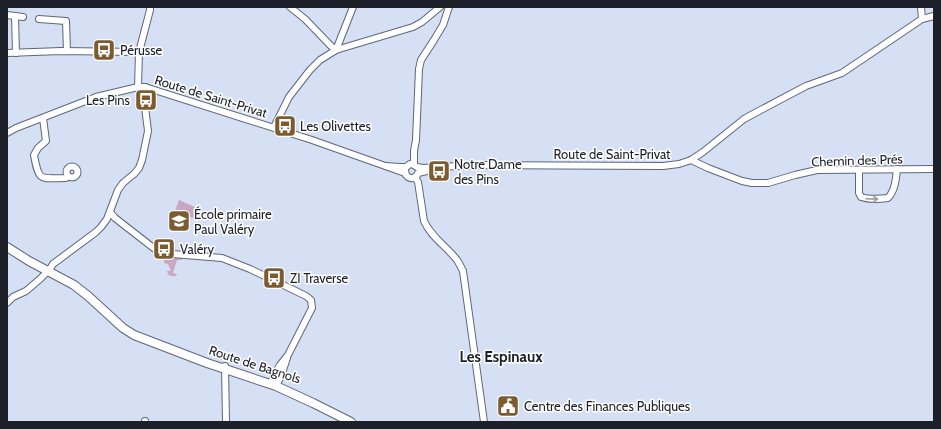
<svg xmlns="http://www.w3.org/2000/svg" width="941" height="429" font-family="Cabin,sans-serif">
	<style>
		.green { fill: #c9a7c2 }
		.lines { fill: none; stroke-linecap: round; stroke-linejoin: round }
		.minor-casing { stroke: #5e6679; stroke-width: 8 }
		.major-casing { stroke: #5e6679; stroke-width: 10 }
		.minor { stroke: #fff; stroke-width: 6 }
		.major { stroke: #fff; stroke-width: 8 }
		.oneway { stroke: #999b9e }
		.labels { text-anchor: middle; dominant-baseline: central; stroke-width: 3; stroke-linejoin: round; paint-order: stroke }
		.poi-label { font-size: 13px; fill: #1d2028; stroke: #fff; text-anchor: start }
		.street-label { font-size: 13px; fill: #1d2028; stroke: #fff }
		.quarter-label { font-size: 15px; font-weight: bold; fill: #1d2028; stroke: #fff }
	</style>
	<rect width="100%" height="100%" fill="#d6e0f5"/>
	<g class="green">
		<path d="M 179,200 L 204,211 L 200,221 L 175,211 Z"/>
		<path d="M 166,257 L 179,257 L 181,258 L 182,260 L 177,260 L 173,273 L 177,274 L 176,276 C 172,277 168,276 167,271 L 171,271 L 168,264 L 164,263 L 164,259 Z"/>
	</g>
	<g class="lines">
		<g class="minor-casing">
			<g id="minor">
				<path d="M 290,7 L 305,19 L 331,46 L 336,50 L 413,27 L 422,22 L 440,7"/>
				<path d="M 921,7 L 922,19"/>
				<path d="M 7,15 L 23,17"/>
				<path d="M 15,16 L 16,53"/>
				<path d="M 39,19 L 66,21 L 67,51"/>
				<path d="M 7,53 L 61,51 L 139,52"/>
				<path d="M 138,87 L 139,52 L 150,10 L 150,7"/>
				<path d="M 43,118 L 46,141 L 38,148 L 34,155 C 39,183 40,178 66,178 L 68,176"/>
				<path d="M 274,127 L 289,97 L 310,70 L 320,60 L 336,50 L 353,7"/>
				<path d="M 7,133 L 16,128 L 96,97 L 138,87 L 145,87 L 312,140 L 405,173"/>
				<path d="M 691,160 L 708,168 L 742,181 L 752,183 L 768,183 L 795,175 L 817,170 L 934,169"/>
				<path d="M 414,165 L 414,151 L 416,140 L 419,69 L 421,60 L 434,40 L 443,25 L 449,7"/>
				<path d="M 386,166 L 400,167 L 406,167 L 410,164 L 412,164 L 417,167 L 423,168 L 441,167 L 474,165 L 663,166 L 679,164 L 691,160 L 703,152 L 744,119 L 755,113 L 806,86 L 842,73 L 922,19 L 934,16"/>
				<circle cx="72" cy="172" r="5.5"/>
				<path d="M 405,170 L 406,175 C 410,180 416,179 418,173 L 431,170"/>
				<path d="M 859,170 L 859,193 L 861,197 C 870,200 879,199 888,198 C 895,191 896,179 897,169"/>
				<path d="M 415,177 L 418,182 L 424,221 C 431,237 446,246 457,260 C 459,263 461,267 463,271 L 484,422"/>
				<path d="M 110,212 L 115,218 L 160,253 L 222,258 L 250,269 L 306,296 L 311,300 L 312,308 L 288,355 L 280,365 L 270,384"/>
				<path d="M 7,303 L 13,297 L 26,291 L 40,279 L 50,269 L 53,264 L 96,232 L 101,227 L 107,219 L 118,190 L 123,183 L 134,174 L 139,168 L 142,160 L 148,131 L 144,99 L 145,87"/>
				<path d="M 225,366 L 226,422"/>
				<path d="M 276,386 L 281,376 L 287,358"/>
				<path d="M 145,422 L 145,421"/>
			</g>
		</g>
		<g class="major-casing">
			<path id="major" d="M 7,247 L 29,261 L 74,285 L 88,296 L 123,328 L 134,335 L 207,363 L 276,386 L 313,403 L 351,422"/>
		</g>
		<use href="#minor" class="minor"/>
		<use href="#major" class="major"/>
	</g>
	<defs><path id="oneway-shaft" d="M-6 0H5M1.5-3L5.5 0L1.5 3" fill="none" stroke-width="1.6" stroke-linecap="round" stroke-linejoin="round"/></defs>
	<use class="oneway" href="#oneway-shaft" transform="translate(872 199) rotate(2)"/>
	<defs>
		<g id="bus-square" transform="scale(1.15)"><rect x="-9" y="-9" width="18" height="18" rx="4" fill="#7a5c30" stroke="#fff"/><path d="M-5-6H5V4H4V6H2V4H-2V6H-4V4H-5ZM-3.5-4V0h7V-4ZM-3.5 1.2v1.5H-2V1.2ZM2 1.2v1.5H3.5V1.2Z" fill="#fff"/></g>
		<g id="school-square" transform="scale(1.15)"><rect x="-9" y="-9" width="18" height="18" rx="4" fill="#7a5c30" stroke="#fff"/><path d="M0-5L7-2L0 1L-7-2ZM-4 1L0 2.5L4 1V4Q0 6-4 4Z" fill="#fff"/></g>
		<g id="civic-square" transform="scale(1.15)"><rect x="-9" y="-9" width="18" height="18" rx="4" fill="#7a5c30" stroke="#fff"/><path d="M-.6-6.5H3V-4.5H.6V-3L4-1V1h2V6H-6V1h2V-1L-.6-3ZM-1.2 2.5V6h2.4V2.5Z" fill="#fff"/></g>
	</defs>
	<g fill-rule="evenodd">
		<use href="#bus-square" x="104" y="50"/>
		<use href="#bus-square" x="146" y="100"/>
		<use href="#bus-square" x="285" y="126"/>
		<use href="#bus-square" x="439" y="171"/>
		<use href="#school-square" x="179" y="221"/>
		<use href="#bus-square" x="164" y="249"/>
		<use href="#bus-square" x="274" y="278"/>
		<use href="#civic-square" x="508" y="406"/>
	</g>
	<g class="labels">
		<g class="poi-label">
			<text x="120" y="50">Pérusse</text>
			<text x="130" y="100" text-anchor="end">Les Pins</text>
			<text x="300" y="126">Les Olivettes</text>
			<text x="454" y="164">Notre Dame<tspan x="454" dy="15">des Pins</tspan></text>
			<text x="194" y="214">École primaire<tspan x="194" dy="15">Paul Valéry</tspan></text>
			<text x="180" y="249">Valéry</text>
			<text x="290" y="278">ZI Traverse</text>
			<text x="524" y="406">Centre des Finances Publiques</text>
		</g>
		<g class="street-label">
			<text transform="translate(211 96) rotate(17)">Route de Saint-Privat</text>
			<text x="612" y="154">Route de Saint-Privat</text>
			<text transform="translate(857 160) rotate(-2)">Chemin des Prés</text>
			<text transform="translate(255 364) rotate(18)">Route de Bagnols</text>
		</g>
		<g class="quarter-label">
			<text x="501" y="357">Les Espinaux</text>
		</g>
	</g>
	<rect width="941" height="429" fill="none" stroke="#1d2028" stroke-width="16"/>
</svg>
